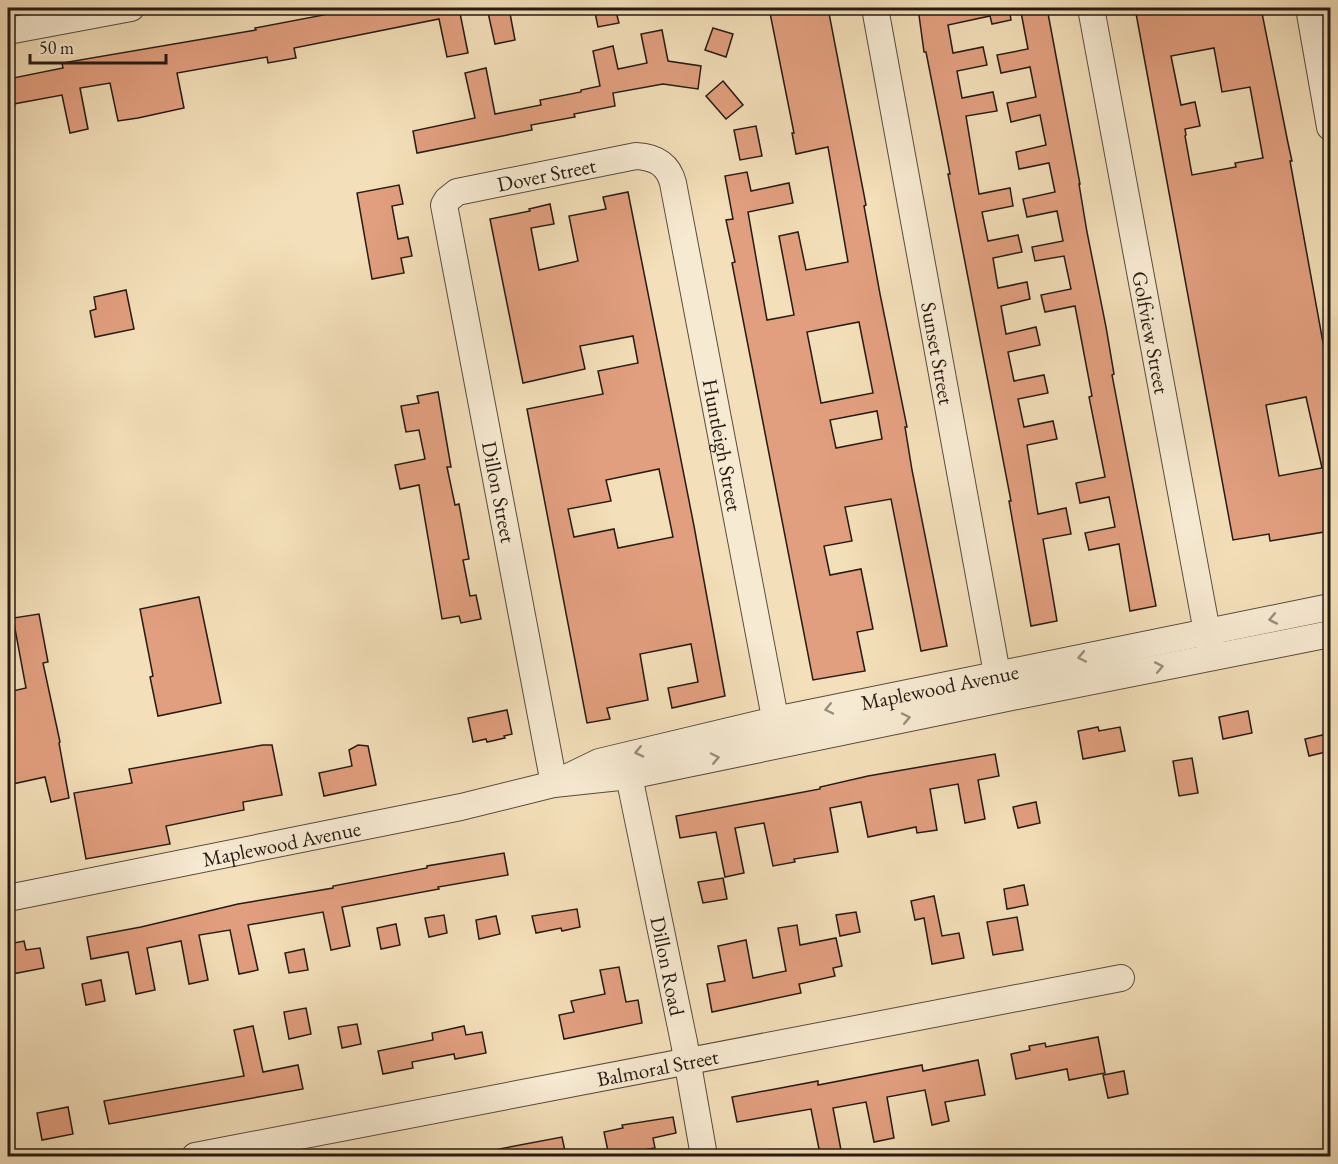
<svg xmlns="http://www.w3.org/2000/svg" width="1338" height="1164" font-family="'EB Garamond',serif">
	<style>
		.building { fill: #e29f7f; stroke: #251b13; stroke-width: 1.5; fill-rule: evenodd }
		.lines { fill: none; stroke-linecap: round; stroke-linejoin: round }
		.minor-casing { stroke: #584c3c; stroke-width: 28 }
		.minor { stroke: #f7ead2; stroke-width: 26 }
		.oneway { stroke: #988d7c }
		.labels { text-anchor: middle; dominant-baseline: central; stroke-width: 5; stroke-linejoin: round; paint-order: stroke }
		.street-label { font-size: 21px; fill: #251b13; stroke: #f7ead2 }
	</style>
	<rect width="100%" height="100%" fill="#f3dfb9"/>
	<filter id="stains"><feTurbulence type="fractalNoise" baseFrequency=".00333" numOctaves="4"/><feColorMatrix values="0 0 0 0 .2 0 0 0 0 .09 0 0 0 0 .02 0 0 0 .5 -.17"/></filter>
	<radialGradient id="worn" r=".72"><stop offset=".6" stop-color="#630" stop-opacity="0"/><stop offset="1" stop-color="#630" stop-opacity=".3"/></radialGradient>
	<g class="building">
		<path d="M 350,8 L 459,8 L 468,53 L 447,57 L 439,19 L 294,48 L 296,58 L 268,63 L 267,57 L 177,73 L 184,108 L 138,118 L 118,121 L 110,83 L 80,88 L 88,129 L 70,133 L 62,95 L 8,105 L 8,79 L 63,68 L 62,63 L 256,30 L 255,28 L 350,10 Z"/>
		<path d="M 487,8 L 509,8 L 515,40 L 495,44 Z"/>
		<path d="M 594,8 L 615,8 L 619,23 L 598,27 Z"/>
		<path d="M 769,8 L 828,8 L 866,205 L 864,206 L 880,294 L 907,427 L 905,427 L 912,470 L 947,646 L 921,651 L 891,499 L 845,507 L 852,541 L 824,546 L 830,575 L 861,569 L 873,629 L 857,632 L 865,671 L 813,680 L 732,263 L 735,262 L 726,220 L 733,219 L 725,176 L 747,172 L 751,191 L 789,183 L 793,203 L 748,212 L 767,320 L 794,315 L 779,236 L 798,232 L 806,270 L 848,262 L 828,147 L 796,154 L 792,133 L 794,133 ZM 859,322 L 873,393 L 821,403 L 807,332 ZM 877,411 L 882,439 L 836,448 L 830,420 Z"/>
		<path d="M 918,8 L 1009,8 L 1011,20 L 992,24 L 990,16 L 948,25 L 953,53 L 983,47 L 987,65 L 957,71 L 962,98 L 993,92 L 997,111 L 966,116 L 979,194 L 1010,188 L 1013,206 L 982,212 L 988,241 L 1018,235 L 1022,252 L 993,258 L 998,288 L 1027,282 L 1030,299 L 1001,306 L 1006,334 L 1036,327 L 1040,345 L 1008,352 L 1014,381 L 1044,375 L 1048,393 L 1018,399 L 1024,427 L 1053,421 L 1057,439 L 1027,445 L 1038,514 L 1066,508 L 1071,534 L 1043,539 L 1057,621 L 1031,626 L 1009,501 L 1011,501 L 948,174 L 950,174 L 926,52 L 924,52 Z"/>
		<path d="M 1047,8 L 1080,184 L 1079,184 L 1087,232 L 1106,327 L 1114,374 L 1112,375 L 1156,606 L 1130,611 L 1119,544 L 1089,550 L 1085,533 L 1115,527 L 1109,497 L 1080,503 L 1076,483 L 1105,477 L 1089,397 L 1092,396 L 1075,306 L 1045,312 L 1041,295 L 1071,289 L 1064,256 L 1035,261 L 1032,247 L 1063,241 L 1057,211 L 1027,217 L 1023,199 L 1055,192 L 1049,163 L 1019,169 L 1016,152 L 1046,145 L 1040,115 L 1011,122 L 1007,103 L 1036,97 L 1030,67 L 1001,73 L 997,55 L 1028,49 L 1021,12 Z"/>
		<path d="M 1135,8 L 1261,8 L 1288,143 L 1292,161 L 1290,161 L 1330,381 L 1330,531 L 1270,541 L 1269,534 L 1233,540 ZM 1214,48 L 1222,92 L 1250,87 L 1263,158 L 1235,163 L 1236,167 L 1192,175 L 1185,136 L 1186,135 L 1185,129 L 1200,126 L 1195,102 L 1181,105 L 1171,56 ZM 1306,397 L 1322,468 L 1279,476 L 1266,405 Z"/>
		<path d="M 713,28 L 733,34 L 726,57 L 705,50 Z"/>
		<path d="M 662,30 L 668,61 L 701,66 L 698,89 L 663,84 L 613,93 L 615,106 L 574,114 L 575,117 L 531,125 L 532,130 L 417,153 L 413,131 L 475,118 L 465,73 L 486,68 L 495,114 L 541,105 L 540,100 L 581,92 L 581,90 L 600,86 L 593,51 L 613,46 L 618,69 L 647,63 L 641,34 Z"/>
		<path d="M 723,81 L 743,105 L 726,119 L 706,96 Z"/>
		<path d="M 756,126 L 762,156 L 740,160 L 734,130 Z"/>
		<path d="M 399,185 L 403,204 L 392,206 L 398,239 L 408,237 L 412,256 L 401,258 L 404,273 L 372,279 L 357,193 Z"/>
		<path d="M 628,192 L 694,526 L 725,696 L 672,708 L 668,688 L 698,682 L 691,644 L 640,654 L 648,700 L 607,708 L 610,719 L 587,723 L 527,409 L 603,394 L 598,371 L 638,363 L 633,336 L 580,346 L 585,369 L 523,383 L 490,219 L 530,211 L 529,209 L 550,204 L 554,224 L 531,228 L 539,270 L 578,261 L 569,216 L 606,209 L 603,197 ZM 659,469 L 673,537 L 618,548 L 614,529 L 574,537 L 568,509 L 611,501 L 606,480 Z"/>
		<path d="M 126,290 L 134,329 L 95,337 L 90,311 L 96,309 L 94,297 Z"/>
		<path d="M 438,392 L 451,467 L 447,467 L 455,505 L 459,504 L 469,559 L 463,560 L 470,596 L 476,595 L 481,619 L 461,623 L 459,616 L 442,619 L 419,485 L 400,489 L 395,465 L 425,459 L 419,430 L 406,432 L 401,406 L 419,403 L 417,396 Z"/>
		<path d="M 199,597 L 221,703 L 158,716 L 150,677 L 153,676 L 140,609 Z"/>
		<path d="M 39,614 L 48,662 L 43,663 L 60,742 L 59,743 L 69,798 L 51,802 L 45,777 L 8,785 L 8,758 L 11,757 L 8,743 L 8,692 L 26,688 L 13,618 Z"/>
		<path d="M 507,710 L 512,734 L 504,736 L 505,738 L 487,742 L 486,739 L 473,742 L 468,718 Z"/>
		<path d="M 1248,711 L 1252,733 L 1223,739 L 1219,717 Z"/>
		<path d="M 1098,727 L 1099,731 L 1120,727 L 1125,751 L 1083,759 L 1078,731 Z"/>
		<path d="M 1327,734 L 1330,751 L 1309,756 L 1305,739 Z"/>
		<path d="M 263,745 L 272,745 L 282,795 L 243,802 L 244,810 L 166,826 L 170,844 L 86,859 L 74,793 L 132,783 L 129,769 Z"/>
		<path d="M 358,745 L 368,746 L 376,785 L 324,796 L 319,773 L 352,766 L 349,750 Z"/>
		<path d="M 995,754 L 999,776 L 978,780 L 985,819 L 965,823 L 958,784 L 930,789 L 937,830 L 917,833 L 916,827 L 868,837 L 861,802 L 830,808 L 838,852 L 794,859 L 795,862 L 773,866 L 764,823 L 735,828 L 744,873 L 725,877 L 716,832 L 680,838 L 676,816 L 820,789 L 820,787 L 868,776 Z"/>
		<path d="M 1192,758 L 1198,793 L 1179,796 L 1173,761 Z"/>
		<path d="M 1036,802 L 1040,823 L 1018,828 L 1013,807 Z"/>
		<path d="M 504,853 L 508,875 L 438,887 L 439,889 L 342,907 L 350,946 L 331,950 L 323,912 L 248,925 L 258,970 L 239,974 L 230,930 L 199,935 L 208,980 L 189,984 L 181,941 L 147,948 L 155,990 L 136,994 L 128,952 L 91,959 L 87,937 L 141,927 L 238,904 L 333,888 L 333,886 L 427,868 L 427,866 Z"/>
		<path d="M 723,878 L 727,899 L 703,903 L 698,882 Z"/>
		<path d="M 1024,885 L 1028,905 L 1007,909 L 1004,889 Z"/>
		<path d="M 934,896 L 942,936 L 959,933 L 964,958 L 932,964 L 924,918 L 915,920 L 911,901 Z"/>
		<path d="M 577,909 L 580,927 L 562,931 L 561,928 L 536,933 L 532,916 Z"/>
		<path d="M 856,912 L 860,932 L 840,936 L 836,915 Z"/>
		<path d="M 444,915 L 447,933 L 429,937 L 425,918 Z"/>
		<path d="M 496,916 L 500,934 L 479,939 L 476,920 Z"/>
		<path d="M 1017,917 L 1023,950 L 993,955 L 987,922 Z"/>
		<path d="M 396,924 L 400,945 L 381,949 L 377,928 Z"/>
		<path d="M 797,925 L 800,945 L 836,938 L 842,966 L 833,968 L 835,976 L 799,984 L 801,993 L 712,1012 L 707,984 L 725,981 L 718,946 L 746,940 L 753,978 L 786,971 L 778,928 Z"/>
		<path d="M 24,941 L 26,950 L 40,948 L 44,968 L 12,974 L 8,944 Z"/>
		<path d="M 304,949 L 308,970 L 289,973 L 285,953 Z"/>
		<path d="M 619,967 L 626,1002 L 638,1000 L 642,1023 L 564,1039 L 559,1015 L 574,1012 L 571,1001 L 605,994 L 600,970 Z"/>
		<path d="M 101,980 L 105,1001 L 86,1005 L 82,984 Z"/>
		<path d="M 306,1008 L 311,1034 L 289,1039 L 284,1012 Z"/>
		<path d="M 357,1024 L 361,1044 L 342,1048 L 338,1027 Z"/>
		<path d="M 253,1026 L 263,1072 L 298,1065 L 303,1089 L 109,1124 L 104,1101 L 244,1076 L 234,1030 Z"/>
		<path d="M 464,1026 L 466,1035 L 482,1032 L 486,1053 L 455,1059 L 454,1054 L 412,1062 L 413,1068 L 383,1074 L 378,1051 L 433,1040 L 432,1033 Z"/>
		<path d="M 1098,1037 L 1105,1073 L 1069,1080 L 1067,1069 L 1016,1079 L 1011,1054 L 1030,1050 L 1029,1046 L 1045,1043 L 1046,1047 Z"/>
		<path d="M 978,1060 L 985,1095 L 945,1102 L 949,1121 L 932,1125 L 925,1090 L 887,1097 L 894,1138 L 874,1142 L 866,1102 L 833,1108 L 841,1150 L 820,1154 L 811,1109 L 737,1122 L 732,1097 L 818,1081 L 818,1085 L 922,1065 L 923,1071 Z"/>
		<path d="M 1124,1071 L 1128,1094 L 1108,1098 L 1103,1075 Z"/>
		<path d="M 68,1107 L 73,1134 L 42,1140 L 37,1113 Z"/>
		<path d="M 673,1117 L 676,1133 L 653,1138 L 655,1148 L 609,1156 L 604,1132 L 623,1128 L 622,1125 Z"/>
		<path d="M 562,1137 L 566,1156 L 500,1156 L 499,1149 Z"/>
	</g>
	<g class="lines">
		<g class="minor-casing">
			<g id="minor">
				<path id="s1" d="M 875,8 L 1000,690"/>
				<path id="s2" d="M 1091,8 L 1210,648"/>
				<path d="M 1309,8 L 1330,127"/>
				<path d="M 8,31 L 131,8"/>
				<path id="s3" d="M 570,776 L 599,762 L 775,720 L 1330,607"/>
				<path id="s4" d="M 629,776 L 684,1042 L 704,1156"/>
				<path id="s5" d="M 554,784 L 444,205 L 447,200 L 457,192 L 636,156 C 655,157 668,164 673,183 L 780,744"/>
				<path id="s6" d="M 8,898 L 461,807 L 554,784 L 629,776 L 1002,699 L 1330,634"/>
				<path id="s7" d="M 195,1156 L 1121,978"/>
			</g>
		</g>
		<use href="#minor" class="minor"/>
	</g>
	<defs><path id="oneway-chevron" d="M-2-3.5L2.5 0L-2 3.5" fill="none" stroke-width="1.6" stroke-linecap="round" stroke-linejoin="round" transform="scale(1.5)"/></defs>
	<g class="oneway">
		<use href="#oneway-chevron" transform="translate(1273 619) rotate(169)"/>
		<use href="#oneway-chevron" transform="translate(1082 657) rotate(169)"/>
		<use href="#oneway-chevron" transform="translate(1159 667) rotate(-11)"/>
		<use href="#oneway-chevron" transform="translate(829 709) rotate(168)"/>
		<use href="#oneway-chevron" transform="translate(906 718) rotate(-12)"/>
		<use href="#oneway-chevron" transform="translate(639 752) rotate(167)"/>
		<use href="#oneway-chevron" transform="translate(715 758) rotate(-12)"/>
	</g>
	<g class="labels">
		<g class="street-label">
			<text stroke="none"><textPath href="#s5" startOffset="699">Dover Street</textPath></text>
			<text stroke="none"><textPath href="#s2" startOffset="330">Golfview Street</textPath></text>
			<text stroke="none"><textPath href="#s1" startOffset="351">Sunset Street</textPath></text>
			<text stroke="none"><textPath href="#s5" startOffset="1107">Huntleigh Street</textPath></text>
			<text transform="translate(499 492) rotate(79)">Dillon Street</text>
			<text stroke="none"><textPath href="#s3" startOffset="381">Maplewood Avenue</textPath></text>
			<text stroke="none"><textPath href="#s6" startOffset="279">Maplewood Avenue</textPath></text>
			<text stroke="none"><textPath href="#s4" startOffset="194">Dillon Road</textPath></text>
			<text stroke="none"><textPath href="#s7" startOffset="471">Balmoral Street</textPath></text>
		</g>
	</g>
	<rect width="1338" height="1164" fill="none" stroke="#f3dfb9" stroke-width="30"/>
	<rect x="9" y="9" width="1320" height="1146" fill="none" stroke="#251b13" stroke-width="3"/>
	<rect x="15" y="15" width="1308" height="1134" fill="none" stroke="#251b13" stroke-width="1.5"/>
	<path d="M30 54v9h136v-9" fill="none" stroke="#251b13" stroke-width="3"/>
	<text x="39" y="54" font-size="18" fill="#251b13" stroke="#f7ead2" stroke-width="4.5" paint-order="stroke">50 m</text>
	<rect width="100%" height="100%" filter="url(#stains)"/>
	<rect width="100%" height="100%" fill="url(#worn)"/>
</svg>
